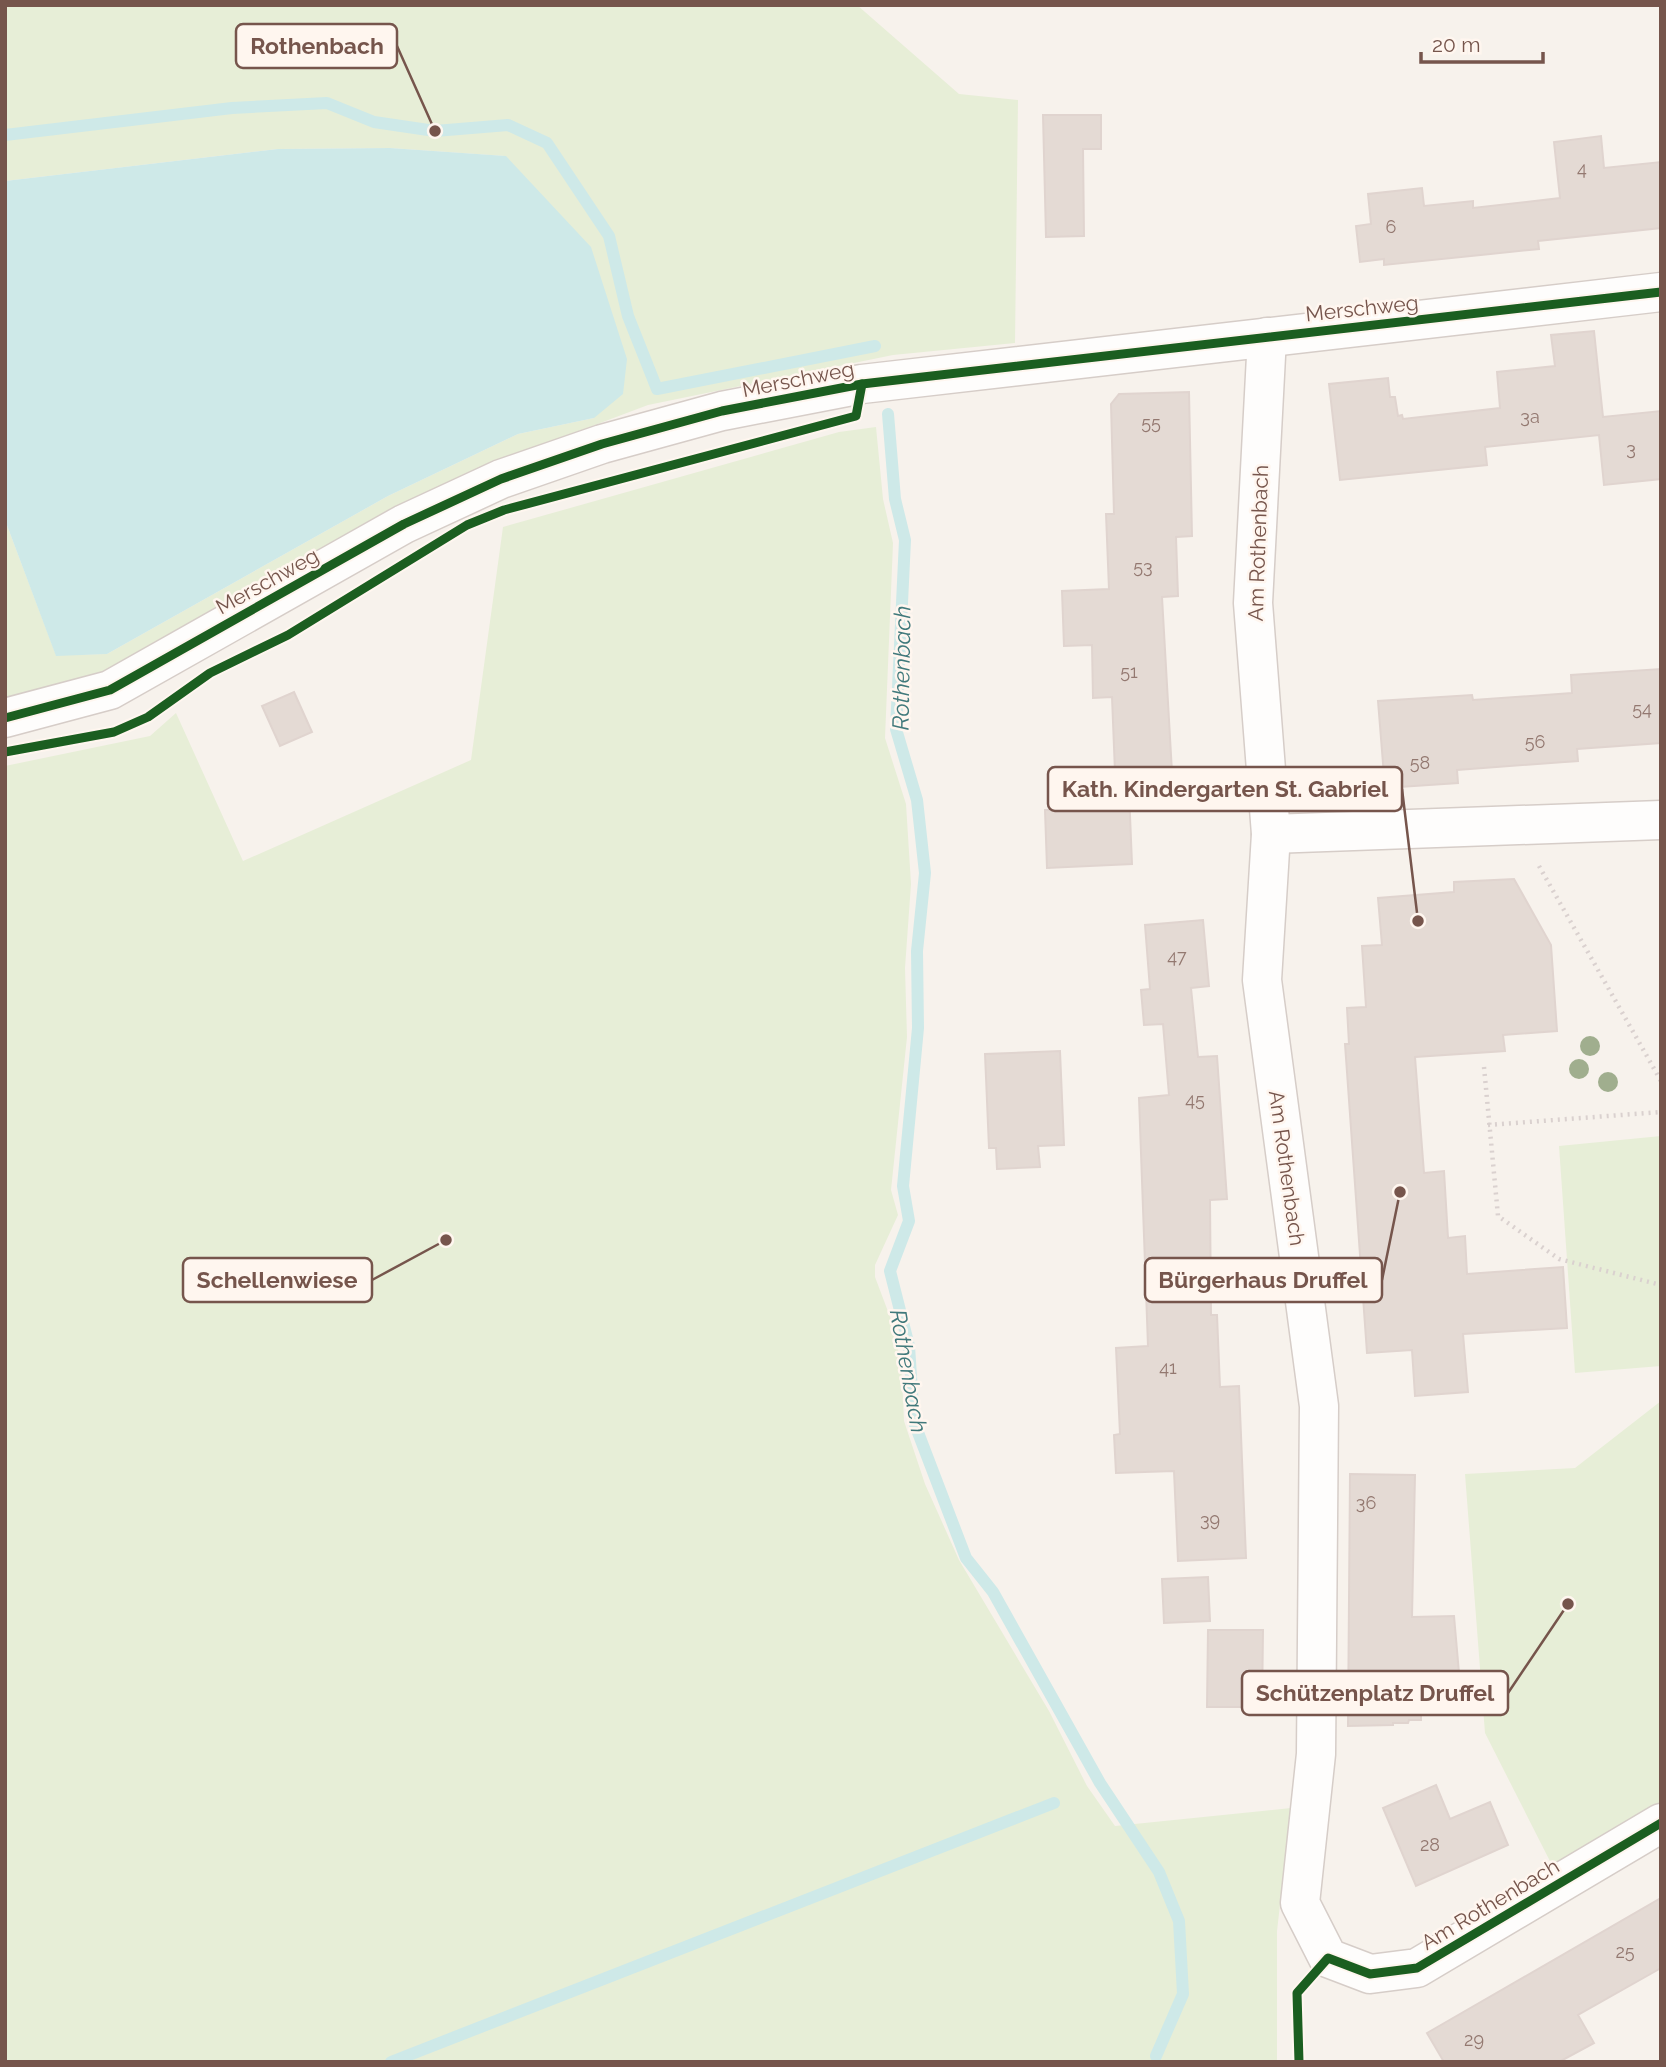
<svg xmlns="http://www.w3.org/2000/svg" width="1666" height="2067" font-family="Raleway,sans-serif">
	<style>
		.green { fill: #e7eed7 }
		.water { fill: #cee9e8 }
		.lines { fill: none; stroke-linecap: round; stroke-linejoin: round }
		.stream { stroke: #cee9e8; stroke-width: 12 }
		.building { fill: #e4dad4; stroke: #e0d4cf; stroke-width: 2 }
		.minor-casing { stroke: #d6cdc8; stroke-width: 41 }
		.path { stroke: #dad1cf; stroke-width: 4.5; stroke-dasharray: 2 5; stroke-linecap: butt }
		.minor { stroke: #fefdfc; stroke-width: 38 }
		.cycleway-casing { stroke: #fff6ef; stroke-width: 13 }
		.cycleway { stroke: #1b5e20; stroke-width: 9 }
		.tree { fill: #a0ae8e }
		.labels { text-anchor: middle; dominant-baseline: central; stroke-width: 5; stroke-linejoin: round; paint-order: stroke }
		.number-label { font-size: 18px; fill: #937870 }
		.street-label { font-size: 21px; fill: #76554c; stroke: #fff6ef }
		.water-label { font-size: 23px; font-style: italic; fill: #40797b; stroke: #fff6ef }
		.leader { fill: none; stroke: #76554c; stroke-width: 2.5 }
		.callout-dot { fill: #76554c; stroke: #fff6ef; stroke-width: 2.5 }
		.callout { fill: #fff6ef; stroke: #76554c; stroke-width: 2.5 }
		.callout-label { font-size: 23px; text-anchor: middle; font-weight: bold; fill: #76554c }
	</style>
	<rect width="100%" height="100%" fill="#f7f2ec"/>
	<g class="green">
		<path d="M 5,5 L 857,5 L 959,94 L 1018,100 L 1015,343 L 893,355 L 648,405 L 502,460 L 98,682 L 5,706 L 5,520 L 56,655 L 107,654 L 388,496 L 518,434 L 594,418 L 505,156 L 390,148 L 278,149 L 5,181 Z"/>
		<path d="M 876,427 L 883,499 L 893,543 L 885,738 L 906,804 L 911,884 L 905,968 L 907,1037 L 891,1190 L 898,1215 L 875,1265 L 875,1277 L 895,1330 L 902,1377 L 904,1421 L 925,1484 L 959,1560 L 1049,1711 L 1087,1786 L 1115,1826 L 1291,1808 L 1277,1931 L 1277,2062 L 5,2062 L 5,766 L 150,736 L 176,713 L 243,861 L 471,760 L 503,527 L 839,432 Z"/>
		<path d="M 1661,1136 L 1661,1366 L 1575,1373 L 1559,1146 Z"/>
		<path d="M 1661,1401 L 1661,1806 L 1556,1873 L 1485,1733 L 1465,1474 L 1575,1468 Z"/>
	</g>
	<path class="water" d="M 390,148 L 506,156 L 591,247 L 627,359 L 623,394 L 594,418 L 518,434 L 388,496 L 107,654 L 56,656 L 5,520 L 5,181 L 278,149 Z"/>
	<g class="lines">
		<g class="stream">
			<path d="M 5,135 L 232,108 L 327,103 L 374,122 L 435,131 L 508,125 L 547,143 L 609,236 L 628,316 L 657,389 L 875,346"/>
			<path d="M 888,414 L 895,499 L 905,540 L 896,729 L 917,800 L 925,873 L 917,951 L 918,1028 L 903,1186 L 909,1221 L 890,1271 L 909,1346 L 914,1422 L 966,1558 L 993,1592 L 1100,1783 L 1159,1872 L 1179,1921 L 1183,1994 L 1156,2056"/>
			<path d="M 391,2062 L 1054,1803"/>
		</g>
	</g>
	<g class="building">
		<path d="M 1043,115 L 1101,115 L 1101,149 L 1083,149 L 1084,236 L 1046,237 Z"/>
		<path d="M 1601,136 L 1604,168 L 1661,162 L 1661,228 L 1538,241 L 1539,249 L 1384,265 L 1384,259 L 1360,262 L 1356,226 L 1371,224 L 1368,194 L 1422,188 L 1424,206 L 1473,201 L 1473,208 L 1560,198 L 1554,142 Z"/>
		<path d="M 1594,331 L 1603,417 L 1661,411 L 1661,479 L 1604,485 L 1599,435 L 1485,447 L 1487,465 L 1340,480 L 1329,384 L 1388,378 L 1390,397 L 1395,397 L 1398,416 L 1402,415 L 1403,419 L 1500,408 L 1497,372 L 1555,366 L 1551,335 Z"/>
		<path d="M 1189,392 L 1192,536 L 1176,537 L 1178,596 L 1162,597 L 1173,790 L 1129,791 L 1132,864 L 1047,868 L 1045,810 L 1072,809 L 1071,774 L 1115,772 L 1112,697 L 1093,698 L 1092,645 L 1064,646 L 1062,591 L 1109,589 L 1106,514 L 1114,514 L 1111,404 L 1119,394 Z"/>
		<path d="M 1661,669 L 1661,743 L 1577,749 L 1578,761 L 1457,770 L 1458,783 L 1385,788 L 1378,701 L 1472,695 L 1473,700 L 1572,693 L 1571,675 Z"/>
		<path d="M 294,692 L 312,732 L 280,746 L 262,706 Z"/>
		<path d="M 1514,879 L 1551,945 L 1557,1031 L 1503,1035 L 1505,1051 L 1415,1057 L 1424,1173 L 1444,1171 L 1448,1238 L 1465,1236 L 1467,1274 L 1563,1267 L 1567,1328 L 1463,1334 L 1468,1392 L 1415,1396 L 1412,1350 L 1367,1353 L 1345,1044 L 1349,1044 L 1347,1008 L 1366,1007 L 1362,946 L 1382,945 L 1378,898 L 1454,892 L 1454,882 Z"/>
		<path d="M 1203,920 L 1209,986 L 1191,988 L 1198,1057 L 1217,1056 L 1227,1199 L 1210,1200 L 1211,1315 L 1217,1315 L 1220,1387 L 1239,1386 L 1246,1558 L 1178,1561 L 1174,1471 L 1116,1473 L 1114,1435 L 1120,1434 L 1116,1348 L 1148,1346 L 1139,1098 L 1169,1095 L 1163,1024 L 1144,1025 L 1141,990 L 1150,989 L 1145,925 Z"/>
		<path d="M 1060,1051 L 1064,1145 L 1038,1146 L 1040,1167 L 997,1169 L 996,1148 L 989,1148 L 985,1054 Z"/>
		<path d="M 1350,1474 L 1415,1475 L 1412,1617 L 1454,1616 L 1459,1673 L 1421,1674 L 1421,1720 L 1409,1720 L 1408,1723 L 1393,1723 L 1393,1725 L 1348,1726 Z"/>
		<path d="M 1208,1577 L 1210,1621 L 1164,1623 L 1162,1579 Z"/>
		<path d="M 1208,1630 L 1263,1630 L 1262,1707 L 1207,1707 Z"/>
		<path d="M 1436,1785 L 1450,1819 L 1490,1802 L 1508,1845 L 1416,1886 L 1383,1808 Z"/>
		<path d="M 1661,1898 L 1661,1968 L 1578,2015 L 1594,2043 L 1559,2062 L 1444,2062 L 1427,2033 Z"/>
	</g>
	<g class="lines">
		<g class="minor-casing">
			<g id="minor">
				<path d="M 1267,337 L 1253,603 L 1271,834 L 1262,980 L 1319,1406 L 1316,1754 L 1300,1903 L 1328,1958 L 1370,1974 L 1417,1968 L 1661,1823"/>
				<path d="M 5,718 L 110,690 L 404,524 L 501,479 L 602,444 L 722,411 L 862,384 L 1661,292"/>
				<path d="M 1271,834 L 1661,820"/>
			</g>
		</g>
		<g class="path">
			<path d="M 1539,866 L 1661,1081"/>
			<path d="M 1484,1067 L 1498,1216 L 1559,1259 L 1661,1285"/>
			<path d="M 1488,1125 L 1661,1112"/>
		</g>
		<use href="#minor" class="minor"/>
		<g class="cycleway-casing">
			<g id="cycleway">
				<path d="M 5,718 L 110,690 L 404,524 L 501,479 L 602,444 L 722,411 L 862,384 L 1661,292"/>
				<path d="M 5,752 L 114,732 L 148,717 L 210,673 L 288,635 L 467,525 L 504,510 L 856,416 L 862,384"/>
				<path d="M 1299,2062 L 1297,1993 L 1328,1958 L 1370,1974 L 1417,1968 L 1661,1823"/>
			</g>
		</g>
		<use href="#cycleway" class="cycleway"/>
	</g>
	<g class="tree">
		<circle cx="1590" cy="1046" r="10"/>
		<circle cx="1579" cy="1069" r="10"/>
		<circle cx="1608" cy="1082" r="10"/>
	</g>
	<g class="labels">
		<g class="number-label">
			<text x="1582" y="168">4</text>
			<text x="1391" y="226">6</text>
			<text x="1530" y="416">3a</text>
			<text x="1151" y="422">55</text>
			<text x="1631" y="448">3</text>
			<text x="1143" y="566">53</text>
			<text x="1129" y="671">51</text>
			<text x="1642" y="708">54</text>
			<text x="1535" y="741">56</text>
			<text x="1420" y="762">58</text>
			<text x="1177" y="956">47</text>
			<text x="1195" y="1099">45</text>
			<text x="1168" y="1367">41</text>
			<text x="1366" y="1502">36</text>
			<text x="1210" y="1519">39</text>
			<text x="1430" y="1844">28</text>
			<text x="1625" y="1951">25</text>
			<text x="1474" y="2039">29</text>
		</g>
		<g class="street-label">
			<text transform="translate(1362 308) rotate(-6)">Merschweg</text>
			<text transform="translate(798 379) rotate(-11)">Merschweg</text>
			<text transform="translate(1258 543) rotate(-88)">Am Rothenbach</text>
			<text transform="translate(267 581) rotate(-29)">Merschweg</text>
			<text transform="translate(1287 1168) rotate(82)">Am Rothenbach</text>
			<text transform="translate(1490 1904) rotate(-31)">Am Rothenbach</text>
		</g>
		<g class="water-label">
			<text transform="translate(901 668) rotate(-89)">Rothenbach</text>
			<text transform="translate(909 1371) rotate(80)">Rothenbach</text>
		</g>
	</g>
	<path class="leader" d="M435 131L397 46M1418 921L1402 789M446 1240L372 1280M1400 1192L1382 1280M1568 1604L1508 1693"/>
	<g class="callout-dot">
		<circle cx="435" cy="131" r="7"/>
		<circle cx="1418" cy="921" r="7"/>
		<circle cx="446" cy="1240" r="7"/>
		<circle cx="1400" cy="1192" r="7"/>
		<circle cx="1568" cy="1604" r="7"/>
	</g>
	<g class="callout">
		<rect x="236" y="24" width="161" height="44" rx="7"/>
		<rect x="1048" y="767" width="354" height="44" rx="7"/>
		<rect x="183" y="1258" width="189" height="44" rx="7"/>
		<rect x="1145" y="1258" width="237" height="44" rx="7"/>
		<rect x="1242" y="1671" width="266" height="44" rx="7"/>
	</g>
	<g class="callout-label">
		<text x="317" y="54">Rothenbach</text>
		<text x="1225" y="797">Kath. Kindergarten St. Gabriel</text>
		<text x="277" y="1288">Schellenwiese</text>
		<text x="1263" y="1288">Bürgerhaus Druffel</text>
		<text x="1375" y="1701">Schützenplatz Druffel</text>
	</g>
	<rect width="1666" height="2067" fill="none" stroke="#76554c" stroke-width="14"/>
	<path d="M1421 52v10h122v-10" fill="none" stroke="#76554c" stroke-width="3.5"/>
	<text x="1432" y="52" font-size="21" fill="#76554c" stroke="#fff6ef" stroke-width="5" paint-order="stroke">20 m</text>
</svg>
